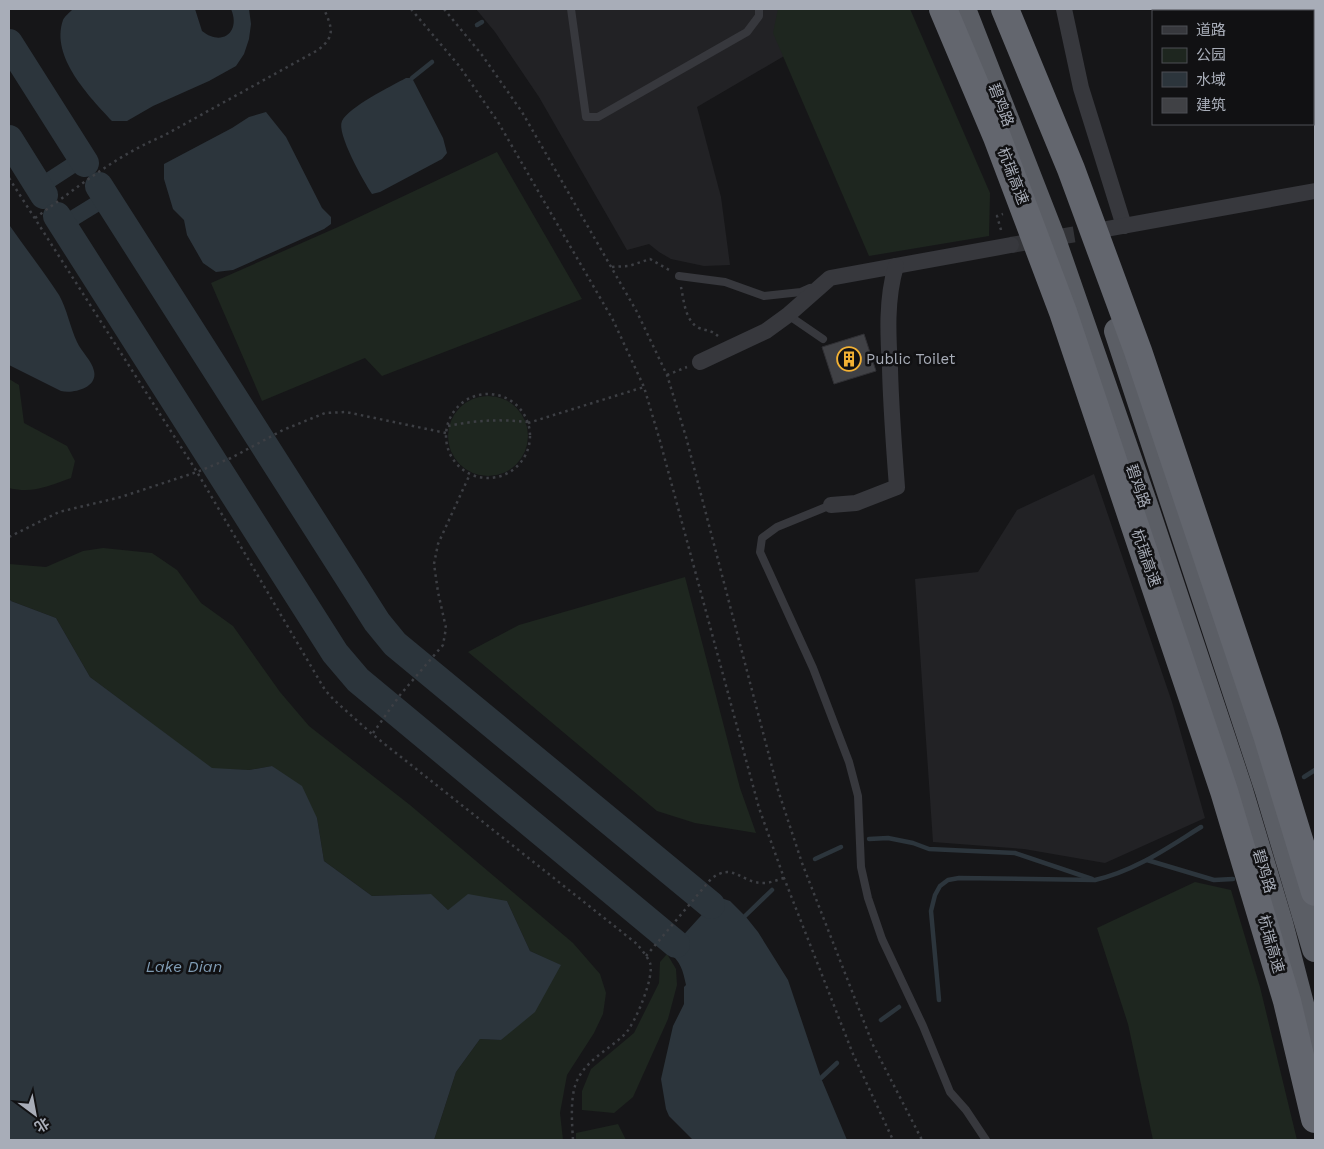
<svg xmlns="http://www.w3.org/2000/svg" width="1324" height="1149" font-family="'Work Sans','Noto Sans SC',sans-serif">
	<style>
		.built { fill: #222225 }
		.green { fill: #1e261f }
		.water { fill: #2c353c }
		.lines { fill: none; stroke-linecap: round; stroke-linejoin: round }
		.stream { stroke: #2c353c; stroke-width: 4.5 }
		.canal { stroke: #2c353c; stroke-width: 16 }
		.river { stroke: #2c353c; stroke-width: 28 }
		.building { fill: #404145; stroke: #303034 }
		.minor-tunnel { stroke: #333438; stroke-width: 16; stroke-dasharray: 16 8; stroke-linecap: butt }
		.path { stroke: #3d3f44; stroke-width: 2.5; stroke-dasharray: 2.5 4; stroke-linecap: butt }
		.service { stroke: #37383d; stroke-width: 8 }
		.minor { stroke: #37383d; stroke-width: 16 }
		.trunk { stroke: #5b5e65; stroke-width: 26 }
		.motorway-bridge { stroke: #63666e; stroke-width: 28 }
		.labels { text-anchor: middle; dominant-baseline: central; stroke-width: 5; stroke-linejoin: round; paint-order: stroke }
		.street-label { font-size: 15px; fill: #a8adb8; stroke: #111113 }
		.poi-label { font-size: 15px; fill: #a8adb8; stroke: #111113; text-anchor: start }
		.water-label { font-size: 16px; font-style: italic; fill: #7f9bb3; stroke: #111113 }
	</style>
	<rect width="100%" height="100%" fill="#161618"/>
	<g class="built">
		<path d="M 476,9 L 802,9 L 796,49 L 697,107 L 721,197 L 730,265 L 704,266 L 671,259 L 659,252 L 649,244 L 627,250 L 539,97 L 495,32 Z"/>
		<path d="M 1094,474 L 1172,702 L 1205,818 L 1105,863 L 1024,849 L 933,842 L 915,579 L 978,572 L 1017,510 Z"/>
	</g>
	<g class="green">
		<path d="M 778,9 L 910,9 L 990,193 L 989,236 L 869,256 L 773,33 Z"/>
		<path d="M 497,152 L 582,299 L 382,376 L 365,358 L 262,401 L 211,283 L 338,227 Z"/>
		<path d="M 9,379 L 19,385 L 24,423 L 67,446 L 75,461 L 71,478 C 48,486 33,494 9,488 Z"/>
		<circle cx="488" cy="436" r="40"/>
		<path d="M 103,548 L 152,553 L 177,570 L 201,603 L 233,626 L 280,692 L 309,726 L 410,805 L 573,943 L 600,974 L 606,993 L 603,1014 L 594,1033 L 567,1075 L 560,1113 L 563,1140 L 434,1140 L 456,1072 L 480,1039 L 501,1040 L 560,965 L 530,951 L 507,901 L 448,910 L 430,894 L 372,896 L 324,861 L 317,818 L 272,766 L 249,770 L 212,769 L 90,677 L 56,618 L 11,601 L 9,598 L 9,564 L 46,567 L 83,551 Z"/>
		<path d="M 685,577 L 740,788 L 756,833 L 695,823 L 657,811 L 468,652 L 519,625 Z"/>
		<path d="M 1195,882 L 1231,890 L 1260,987 L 1297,1140 L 1153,1140 L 1128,1024 L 1097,928 Z"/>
		<path d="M 667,954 L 676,969 L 677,985 L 668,1019 L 633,1097 L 614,1113 L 582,1110 L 582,1091 L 591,1069 L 634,1033 L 659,983 L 660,962 Z"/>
		<path d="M 618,1124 L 626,1140 L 576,1140 L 576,1133 Z"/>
	</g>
	<g class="water">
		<path d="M 73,9 L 195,9 L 202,31 C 222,47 241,32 231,9 L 249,9 L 251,24 L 249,39 L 244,54 L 236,66 L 209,81 L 153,106 L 127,121 L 112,121 C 90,97 50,57 63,20 C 65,16 70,12 73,9 Z"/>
		<path d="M 406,78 L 412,78 L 443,138 L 447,153 L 442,159 L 380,192 L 372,194 C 364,182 336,133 342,121 C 349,107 391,86 406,78 Z"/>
		<path d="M 266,112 L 286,137 L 322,208 L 331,217 L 331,224 L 324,229 L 233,270 L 216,272 L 203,263 L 187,235 L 184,220 L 173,209 L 164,179 L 164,164 L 232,128 L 249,117 Z"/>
		<path d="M 10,226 C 26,249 44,272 59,295 C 67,309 70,327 77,342 C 81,351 92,361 94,371 C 98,388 73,394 61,391 L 9,365 L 9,227 Z"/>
		<path d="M 9,598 L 11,601 L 56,618 L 90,677 L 212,768 L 249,770 L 272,766 L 302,786 L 317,818 L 324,861 L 372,896 L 431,894 L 448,910 L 468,894 L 507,901 L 530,951 L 561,965 L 535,1012 L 501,1040 L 480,1039 L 456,1072 L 434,1140 L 9,1140 Z"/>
		<path d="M 718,897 L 730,901 L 746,917 L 758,932 L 788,980 L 821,1078 L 847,1140 L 693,1140 L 669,1116 L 666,1109 L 661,1079 L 673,1026 L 684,1004 L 684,987 L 686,985 C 683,971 681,961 668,952 Z"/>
	</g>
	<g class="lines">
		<g class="stream">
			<path d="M 477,25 L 482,22"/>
			<path d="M 412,78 L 432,62"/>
			<path d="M 1304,777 L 1315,770"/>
			<path d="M 869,839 L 888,838 L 913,843 L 929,849 L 1015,853 L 1092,879"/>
			<path d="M 815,859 L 841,847"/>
			<path d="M 1147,860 L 1214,880 L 1233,879"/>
			<path d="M 745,916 L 772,890"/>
			<path d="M 939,1000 L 931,911 L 935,895 L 940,886 L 948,880 L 959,878 L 1095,880 C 1135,871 1167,848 1201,827"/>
			<path d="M 881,1020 L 899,1007"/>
			<path d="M 821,1078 L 837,1063"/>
		</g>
		<g class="canal">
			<path d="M 39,187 L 82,159"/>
			<path d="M 62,225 L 106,198"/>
		</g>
		<g class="river">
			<path d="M 9,43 L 85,163"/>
			<path d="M 9,139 L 44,195"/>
			<path d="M 99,186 L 377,622 L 395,644 L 711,905"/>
			<path d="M 57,216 L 335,653 L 358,680 L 676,944"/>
		</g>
	</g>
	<path class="building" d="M 864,334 L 876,371 L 834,384 L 822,347 Z"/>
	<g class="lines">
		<path class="minor-tunnel" d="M 1011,245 L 1101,230"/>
		<g class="path">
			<path d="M 411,9 L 460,67 L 498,122 L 613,320 L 644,387 L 660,441 L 759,808 L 784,878 L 853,1054 L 893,1140"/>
			<path d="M 444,9 L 482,55 L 522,112 L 637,312 L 667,375 L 686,437 L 778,790 L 802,863 L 873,1045 L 922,1140"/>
			<path d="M 9,178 L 197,472 L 325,690 L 334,700 L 372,734 L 637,944 C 641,949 647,956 650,963 C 655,976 635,1024 625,1034 C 609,1050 585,1060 576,1083 C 570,1099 572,1123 573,1140"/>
			<path d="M 35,218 C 77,188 115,156 163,136 L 318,50 C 336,36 332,28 324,9"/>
			<path d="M 1001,230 L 997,216 L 1003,214"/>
			<path d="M 612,267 L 629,266 L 650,259 L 669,270"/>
			<path d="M 681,287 C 684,301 685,321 699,328 C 707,331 711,330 718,336"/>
			<path d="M 667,375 L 687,367"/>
			<circle cx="488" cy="436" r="42"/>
			<path d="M 528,423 L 644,387"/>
			<path d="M 448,426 C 478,420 497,419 528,422"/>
			<path d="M 9,537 L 59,512 L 121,497 L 197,472 L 231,458 L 283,430 L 325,413 L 346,412 L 446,433"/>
			<path d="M 373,733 L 400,695 L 443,645 L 446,628 L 438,592 L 434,564 L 438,544 L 470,474"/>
			<path d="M 646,956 L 711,879 C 733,861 742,884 764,883 C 770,883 777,880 784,878"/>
		</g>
		<g class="service">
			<path d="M 571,9 L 586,117 L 598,117 L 747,32 L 759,16 L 759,9"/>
			<path d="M 679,276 L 725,282 L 764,296 L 801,292 L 810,288"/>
			<path d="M 788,315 L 823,339"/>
			<path d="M 831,505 L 777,527 L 762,538 L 760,552 L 813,668 L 849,762 L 858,796 L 861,867 L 868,898 L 882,939 L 923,1026 L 950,1092 L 966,1110 L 986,1140"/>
		</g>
		<g class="minor">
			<path d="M 1064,9 L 1081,88 L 1124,226"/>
			<path d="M 1101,230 L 1315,191"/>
			<path d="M 700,362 L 766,331 L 788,315 L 830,278 L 1011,245"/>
			<path d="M 831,505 L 856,503 L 897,487 C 894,448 891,408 890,369 C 888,335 886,299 896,266"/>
		</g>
		<g class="trunk">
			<path d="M 963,9 L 1052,237 L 1147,511 L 1239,787 L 1280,923 L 1315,1058"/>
			<path d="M 1117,331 L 1268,791 L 1315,949"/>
		</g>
		<g class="motorway-bridge">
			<path d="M 943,9 L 997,137 L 1063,312 L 1224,791 L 1287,1001 L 1315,1119"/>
			<path d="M 1005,9 L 1071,169 L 1138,351 L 1267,735 L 1315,892"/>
		</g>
	</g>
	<defs>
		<g id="building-ring" transform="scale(1.25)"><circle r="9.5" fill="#111113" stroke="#f2b134" stroke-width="1.5"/><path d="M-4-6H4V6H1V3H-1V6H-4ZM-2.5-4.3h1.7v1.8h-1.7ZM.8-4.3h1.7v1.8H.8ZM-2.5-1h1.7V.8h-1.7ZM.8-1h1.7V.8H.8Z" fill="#f2b134"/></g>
	</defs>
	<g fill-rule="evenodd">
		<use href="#building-ring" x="849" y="359"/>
	</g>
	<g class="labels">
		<g class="street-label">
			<text transform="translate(1001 105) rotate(69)">碧鸡路</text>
			<text transform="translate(1013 176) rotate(69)">杭瑞高速</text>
			<text transform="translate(1138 486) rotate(71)">碧鸡路</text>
			<text transform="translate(1146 558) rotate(71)">杭瑞高速</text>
			<text transform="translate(1264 871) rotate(73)">碧鸡路</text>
			<text transform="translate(1271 944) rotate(74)">杭瑞高速</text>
		</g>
		<g class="poi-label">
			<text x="866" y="359">Public Toilet</text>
		</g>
		<g class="water-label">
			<text x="184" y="966">Lake Dian</text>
		</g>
	</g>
	<rect width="1324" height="1149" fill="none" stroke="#a8adb8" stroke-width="20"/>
	<rect x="1152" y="10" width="162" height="115" fill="#111113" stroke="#4d4f55"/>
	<rect x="1162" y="26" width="25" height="8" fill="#37383d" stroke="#4d4f55"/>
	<text x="1196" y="35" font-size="15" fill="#a8adb8">道路</text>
	<rect x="1162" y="48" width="25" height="15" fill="#1e261f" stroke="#4d4f55"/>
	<text x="1196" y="60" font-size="15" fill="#a8adb8">公园</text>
	<rect x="1162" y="72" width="25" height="15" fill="#2c353c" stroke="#4d4f55"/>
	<text x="1196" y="85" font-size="15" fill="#a8adb8">水域</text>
	<rect x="1162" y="98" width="25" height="15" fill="#404145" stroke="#4d4f55"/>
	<text x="1196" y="110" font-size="15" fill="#a8adb8">建筑</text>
	<g transform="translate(35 1114) rotate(148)" stroke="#111113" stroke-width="4" paint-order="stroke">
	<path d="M0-4L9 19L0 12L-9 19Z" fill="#a8adb8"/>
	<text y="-8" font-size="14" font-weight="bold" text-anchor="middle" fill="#a8adb8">北</text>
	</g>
</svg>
